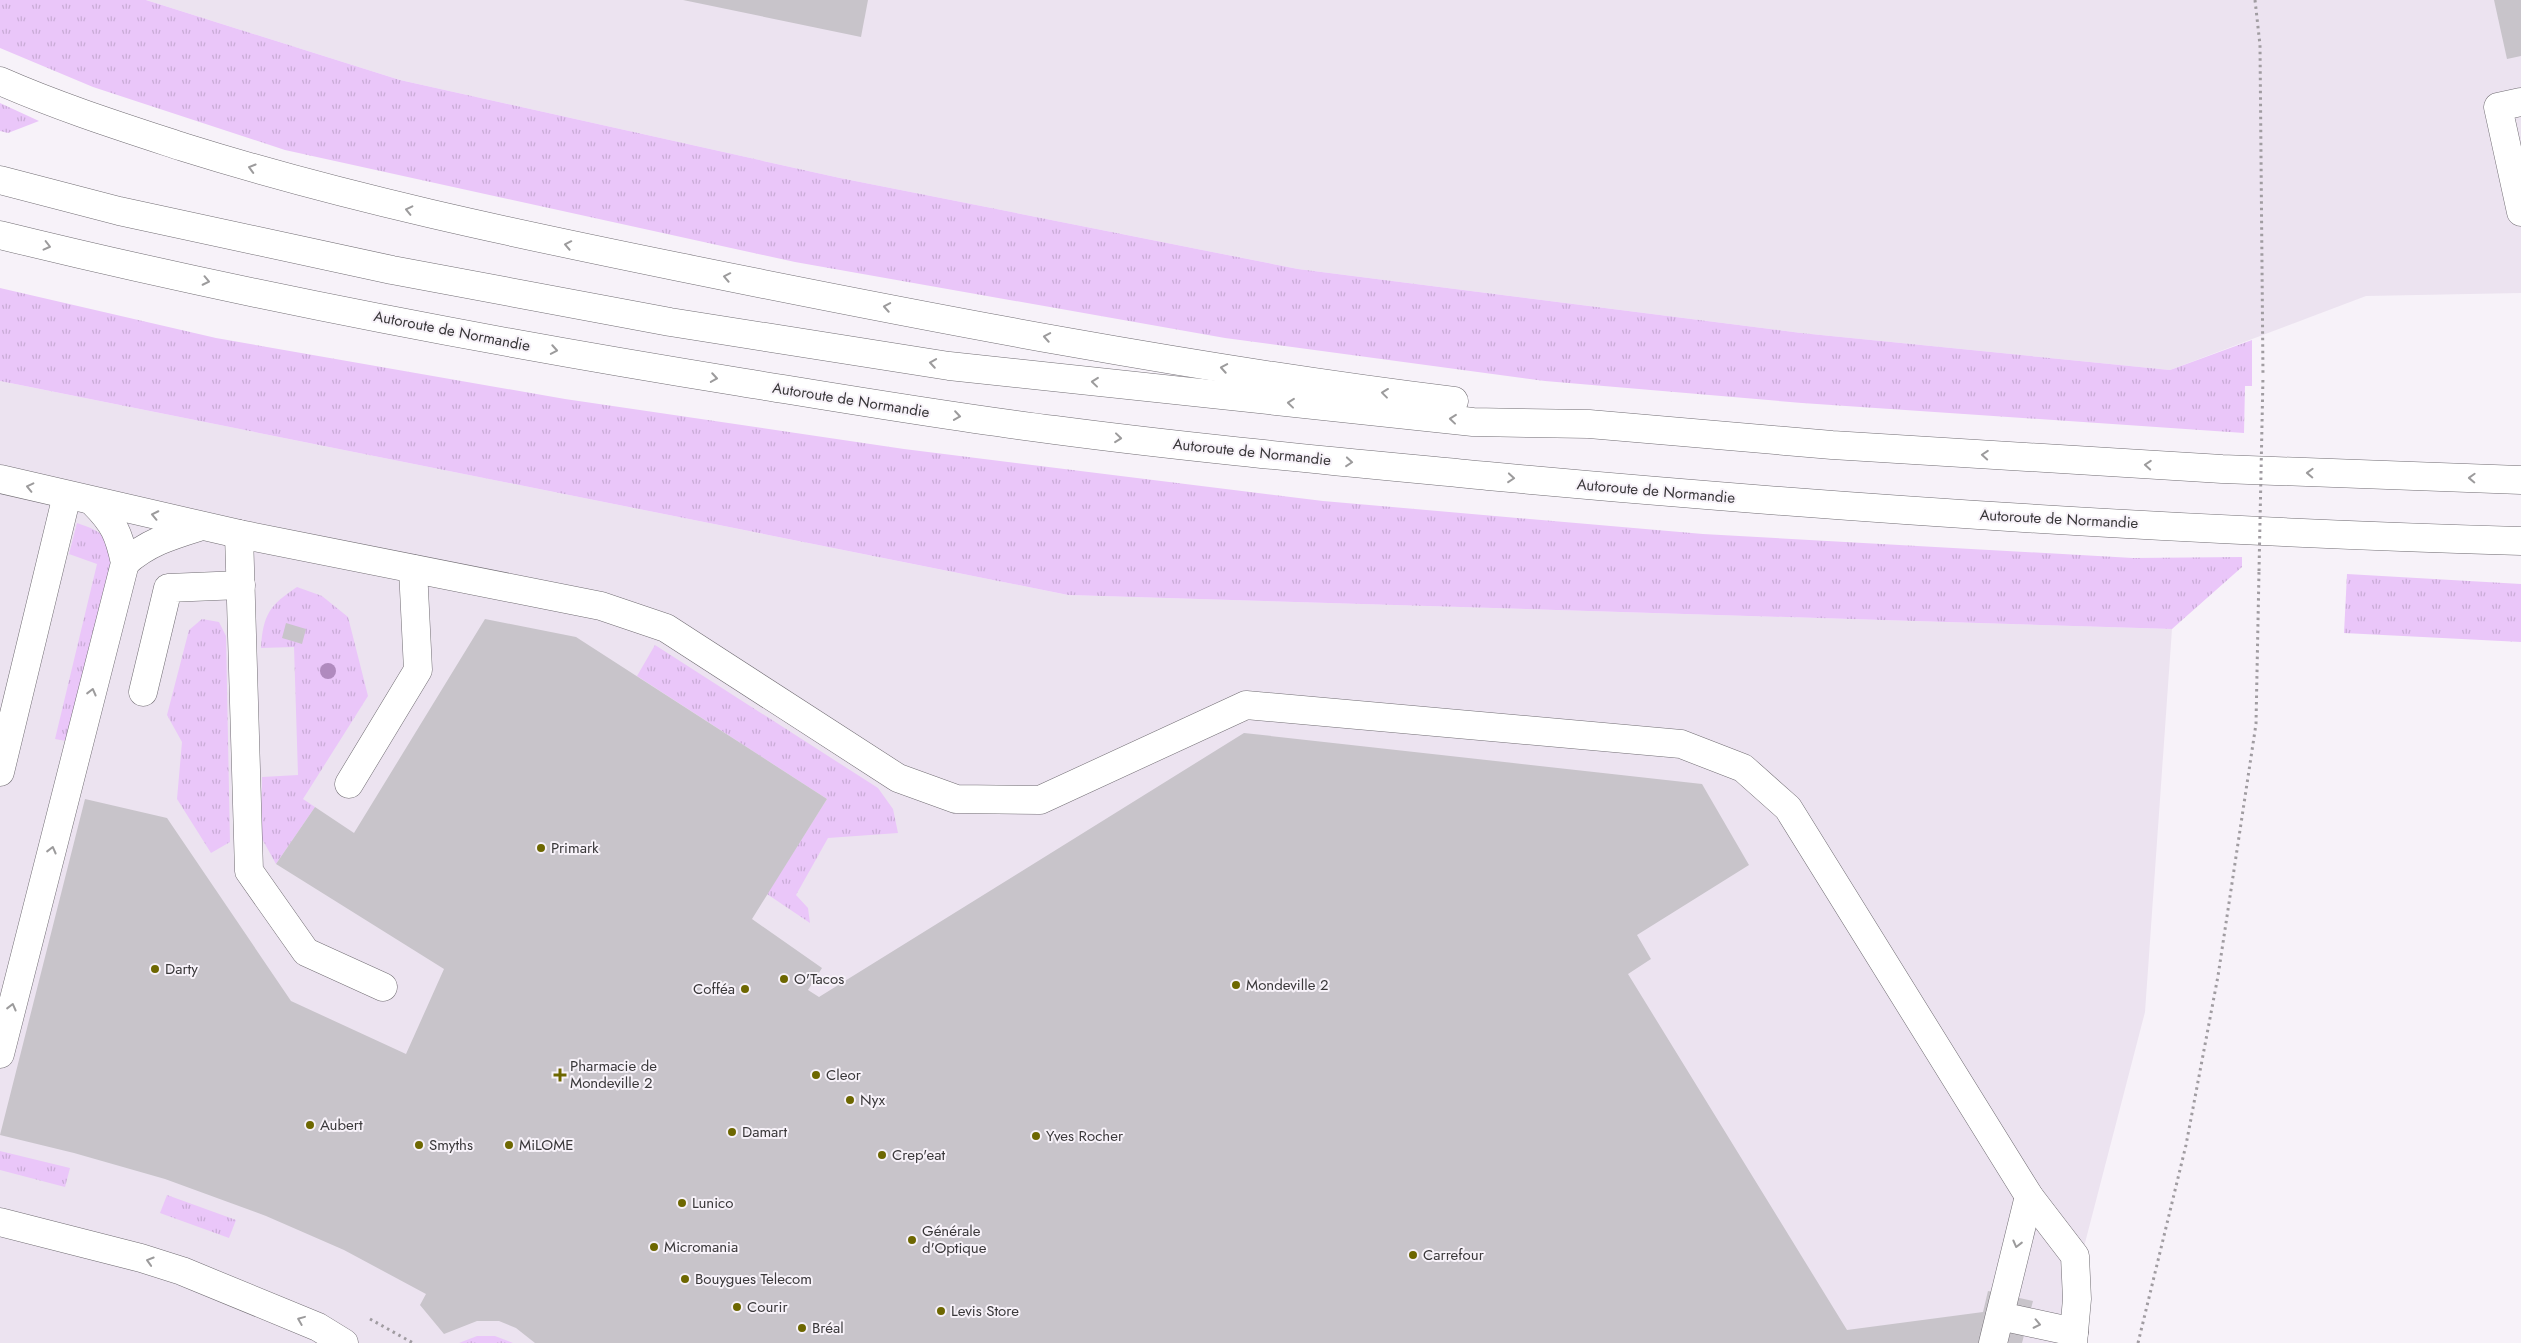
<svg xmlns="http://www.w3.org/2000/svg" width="2521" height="1343" font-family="Jost,sans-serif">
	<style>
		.built { fill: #ece3f0 }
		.grass { fill: url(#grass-tufts) }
		.building { fill: #c8c4ca }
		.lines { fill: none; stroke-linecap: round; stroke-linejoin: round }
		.minor-casing { stroke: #716d73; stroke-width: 29 }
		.highway-casing { stroke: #716d73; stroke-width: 29 }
		.path { stroke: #a09ca1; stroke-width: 3; stroke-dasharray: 2.5 4; stroke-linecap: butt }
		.minor { stroke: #fff; stroke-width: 28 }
		.highway { stroke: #fff; stroke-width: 28 }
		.path-bridge { stroke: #a09ca1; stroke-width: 3; stroke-dasharray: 2.5 4; stroke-linecap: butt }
		.tree { fill: #b08abe }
		.oneway { stroke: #9c9b9c }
		.poi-dot { fill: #6d6700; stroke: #f7f2f9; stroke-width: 2 }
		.labels { text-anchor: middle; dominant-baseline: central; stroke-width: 4; stroke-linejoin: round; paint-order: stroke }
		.street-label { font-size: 15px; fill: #393739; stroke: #f7f2f9 }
		.poi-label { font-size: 15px; fill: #393739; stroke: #f7f2f9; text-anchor: start }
	</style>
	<defs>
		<pattern id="grass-tufts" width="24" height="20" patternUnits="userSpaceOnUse" patternTransform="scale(1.25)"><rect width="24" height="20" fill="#eac6f9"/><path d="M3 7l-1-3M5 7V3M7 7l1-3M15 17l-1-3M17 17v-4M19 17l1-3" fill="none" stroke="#c9abd6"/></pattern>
	</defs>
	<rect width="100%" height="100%" fill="#f7f2f9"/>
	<g class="built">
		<path d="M 146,0 L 2521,0 L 2521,293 L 2366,296 L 2170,370 L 1801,333 L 1298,269 L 840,178 L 400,80 Z"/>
		<path d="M 0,381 L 1068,595 L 2172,629 L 2145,1012 L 2059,1343 L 0,1343 Z"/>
	</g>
	<g class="grass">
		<path d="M 0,0 L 146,0 L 400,80 L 840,178 L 1298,269 L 1801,333 L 2170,370 L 2252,340 L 2252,386 L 2245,386 L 2244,433 L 1802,403 L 1545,381 L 1225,338 L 795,262 L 285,150 L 93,87 L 0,48 Z"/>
		<path d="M 0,103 L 39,121 L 8,133 L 0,131 Z"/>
		<path d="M 0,288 L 216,338 L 565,399 L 904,449 L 1323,501 L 1703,534 L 2133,558 L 2242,557 L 2242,567 L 2172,629 L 1068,595 L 0,381 Z"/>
		<path d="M 77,523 C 104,532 109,537 111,565 L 66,741 L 55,739 L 97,564 L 69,554 Z"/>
		<path d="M 2347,574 L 2521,584 L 2521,642 L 2344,633 Z"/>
		<path d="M 297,587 L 322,596 L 348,617 L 368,696 L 303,799 L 315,807 L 276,864 L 261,837 L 262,777 L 298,775 L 294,647 L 261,648 C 263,614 270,605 297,587 Z"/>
		<path d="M 202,619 L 219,622 L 226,636 L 230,842 L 211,853 L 177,799 L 182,742 L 167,715 L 189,630 Z"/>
		<path d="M 655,645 L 878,788 L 893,809 L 898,833 L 828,838 L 796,895 L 808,908 L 810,923 L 767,894 L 827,799 L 637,676 Z"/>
		<path d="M 0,1151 L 70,1168 L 65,1187 L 0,1170 Z"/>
		<path d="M 167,1195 L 236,1220 L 229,1238 L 160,1213 Z"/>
		<path d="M 477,1336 L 495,1336 L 513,1343 L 459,1343 Z"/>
	</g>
	<g class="building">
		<path d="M 683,0 L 868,0 L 861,37 Z"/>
		<path d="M 2494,0 L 2521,0 L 2521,56 L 2507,59 Z"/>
		<path d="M 485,619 L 576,637 L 827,799 L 752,919 L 822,968 L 808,990 L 819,997 L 1244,733 L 1702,784 L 1749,865 L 1637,935 L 1651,959 L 1628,974 L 1847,1330 L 1983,1312 L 1988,1291 L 2033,1301 L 2022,1343 L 535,1343 L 516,1328 L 499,1321 L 477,1321 L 444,1334 L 420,1305 L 426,1294 L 344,1250 L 266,1216 L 165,1179 L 74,1153 L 0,1135 L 85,799 L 167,818 L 291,1001 L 406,1054 L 444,969 L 276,864 L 315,807 L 354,833 Z"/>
		<path d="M 286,623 L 306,629 L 302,644 L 282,638 Z"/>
	</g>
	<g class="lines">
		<g class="minor-casing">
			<g id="minor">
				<path d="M 2521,102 L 2498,107 L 2521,212"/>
				<path d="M 0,479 L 239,534 L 601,606 L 666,628 L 898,778 L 956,799 L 1040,800 L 1246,705 L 1681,744 L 1743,768 L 1788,808 L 2029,1196 L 2075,1256 L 2077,1299 L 2073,1343"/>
				<path d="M 239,534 L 249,871 L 306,952 L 383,987"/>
				<path d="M 125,563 C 148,542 173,535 202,526"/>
				<path d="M 143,692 L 168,588 L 241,585"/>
				<path d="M 0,772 L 67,495"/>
				<path d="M 349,784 L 418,670 L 413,569"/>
				<path d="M 0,1054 L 125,563 C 119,534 114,523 93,502"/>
				<path d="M 0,1222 L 141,1258 L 182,1271 L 318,1327 L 344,1343"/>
				<path d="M 2000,1316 L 2074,1332"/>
				<path d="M 1993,1343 L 2029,1196"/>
			</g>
		</g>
		<g class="highway-casing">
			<g id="highway">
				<path d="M 0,81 C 59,107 122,127 183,147 C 346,198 512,233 679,267 C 935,319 1194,369 1454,401"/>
				<path d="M 0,180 L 119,211 L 392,270 L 670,322 L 949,366 L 1473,422 L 1589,424 L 1832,445 L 2222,469 L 2521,480"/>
				<path d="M 0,235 C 244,295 492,342 740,382 C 845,399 950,417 1055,430 C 1199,449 1344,462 1488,476 C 1831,508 2176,531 2521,541"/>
			</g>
		</g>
		<g class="path">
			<path d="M 2255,0 L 2260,45 L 2263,376"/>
			<path d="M 370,1319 L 413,1343"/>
			<path d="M 2138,1343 L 2186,1145 L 2218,976 L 2256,724 L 2259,571"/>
		</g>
		<use href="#minor" class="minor"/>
		<use href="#highway" class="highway"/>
		<path class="path-bridge" d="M 2259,571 L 2263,376"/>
	</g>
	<circle class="tree" cx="328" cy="671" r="8"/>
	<defs><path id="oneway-chevron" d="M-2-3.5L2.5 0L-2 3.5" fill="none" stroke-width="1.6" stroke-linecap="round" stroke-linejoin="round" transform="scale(1.25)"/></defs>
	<g class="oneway">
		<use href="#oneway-chevron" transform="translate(252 168) rotate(-164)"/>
		<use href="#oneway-chevron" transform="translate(409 210) rotate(-167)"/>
		<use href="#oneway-chevron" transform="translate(568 245) rotate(-169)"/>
		<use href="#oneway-chevron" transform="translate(47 246) rotate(14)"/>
		<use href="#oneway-chevron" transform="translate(727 277) rotate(-169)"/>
		<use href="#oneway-chevron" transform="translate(206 281) rotate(12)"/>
		<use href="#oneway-chevron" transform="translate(887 307) rotate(-170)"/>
		<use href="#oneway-chevron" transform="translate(1047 337) rotate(-170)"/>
		<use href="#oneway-chevron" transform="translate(554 350) rotate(10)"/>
		<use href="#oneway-chevron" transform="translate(933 363) rotate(-171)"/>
		<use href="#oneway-chevron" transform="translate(1224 368) rotate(-170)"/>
		<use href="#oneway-chevron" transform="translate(714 378) rotate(9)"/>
		<use href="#oneway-chevron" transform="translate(1095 382) rotate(-174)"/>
		<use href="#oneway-chevron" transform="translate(1385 393) rotate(-173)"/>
		<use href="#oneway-chevron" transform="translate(1291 403) rotate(-174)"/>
		<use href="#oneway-chevron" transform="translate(957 416) rotate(8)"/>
		<use href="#oneway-chevron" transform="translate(1453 419) rotate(-174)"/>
		<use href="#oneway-chevron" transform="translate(1118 438) rotate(6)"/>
		<use href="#oneway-chevron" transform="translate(1985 455) rotate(-176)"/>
		<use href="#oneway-chevron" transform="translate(1349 462) rotate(5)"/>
		<use href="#oneway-chevron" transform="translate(2148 465) rotate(-176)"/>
		<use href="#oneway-chevron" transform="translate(2310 473) rotate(-178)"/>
		<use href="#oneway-chevron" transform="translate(1511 478) rotate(5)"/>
		<use href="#oneway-chevron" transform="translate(2472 478) rotate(-178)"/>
		<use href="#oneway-chevron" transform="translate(30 487) rotate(-167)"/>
		<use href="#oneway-chevron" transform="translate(155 515) rotate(-168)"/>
		<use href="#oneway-chevron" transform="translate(92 692) rotate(-76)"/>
		<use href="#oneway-chevron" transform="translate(52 850) rotate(-76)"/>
		<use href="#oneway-chevron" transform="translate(12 1007) rotate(-76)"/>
		<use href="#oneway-chevron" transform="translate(2017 1244) rotate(104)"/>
		<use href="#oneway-chevron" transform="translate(150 1261) rotate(-163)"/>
		<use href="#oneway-chevron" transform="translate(301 1320) rotate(-158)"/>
		<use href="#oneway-chevron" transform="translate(2037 1324) rotate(12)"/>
	</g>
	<g class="poi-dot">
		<circle cx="541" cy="848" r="5"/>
		<circle cx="155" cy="969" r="5"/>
		<circle cx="784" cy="979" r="5"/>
		<circle cx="1236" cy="985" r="5"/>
		<circle cx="745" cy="989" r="5"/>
		<path d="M557.5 1067.5h5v5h5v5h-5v5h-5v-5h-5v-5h5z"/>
		<circle cx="816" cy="1075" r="5"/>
		<circle cx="850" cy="1100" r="5"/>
		<circle cx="310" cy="1125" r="5"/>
		<circle cx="732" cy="1132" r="5"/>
		<circle cx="1036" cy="1136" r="5"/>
		<circle cx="419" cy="1145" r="5"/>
		<circle cx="509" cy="1145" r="5"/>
		<circle cx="882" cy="1155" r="5"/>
		<circle cx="682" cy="1203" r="5"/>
		<circle cx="912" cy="1240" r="5"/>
		<circle cx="654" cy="1247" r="5"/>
		<circle cx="1413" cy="1255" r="5"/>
		<circle cx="685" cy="1279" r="5"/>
		<circle cx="737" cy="1307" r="5"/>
		<circle cx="941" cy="1311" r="5"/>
		<circle cx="802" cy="1328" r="5"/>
	</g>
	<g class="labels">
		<g class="street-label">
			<text transform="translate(452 331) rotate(11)">Autoroute de Normandie</text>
			<text transform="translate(851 400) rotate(9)">Autoroute de Normandie</text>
			<text transform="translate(1252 452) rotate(6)">Autoroute de Normandie</text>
			<text transform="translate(1656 491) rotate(5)">Autoroute de Normandie</text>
			<text transform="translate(2059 519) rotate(3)">Autoroute de Normandie</text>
		</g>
		<g class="poi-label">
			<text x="551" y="848">Primark</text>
			<text x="165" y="969">Darty</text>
			<text x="794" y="979">O'Tacos</text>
			<text x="1246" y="985">Mondeville 2</text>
			<text x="735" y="989" text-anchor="end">Cofféa</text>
			<text x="570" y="1066">Pharmacie de<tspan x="570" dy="17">Mondeville 2</tspan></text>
			<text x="826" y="1075">Cleor</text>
			<text x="860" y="1100">Nyx</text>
			<text x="320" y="1125">Aubert</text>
			<text x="742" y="1132">Damart</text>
			<text x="1046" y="1136">Yves Rocher</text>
			<text x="429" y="1145">Smyths</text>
			<text x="519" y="1145">MiLOME</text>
			<text x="892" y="1155">Crep'eat</text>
			<text x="692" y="1203">Lunico</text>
			<text x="922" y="1231">Générale<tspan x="922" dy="17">d'Optique</tspan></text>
			<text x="664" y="1247">Micromania</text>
			<text x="1423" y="1255">Carrefour</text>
			<text x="695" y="1279">Bouygues Telecom</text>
			<text x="747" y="1307">Courir</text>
			<text x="951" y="1311">Levis Store</text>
			<text x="812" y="1328">Bréal</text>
		</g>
	</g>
</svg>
